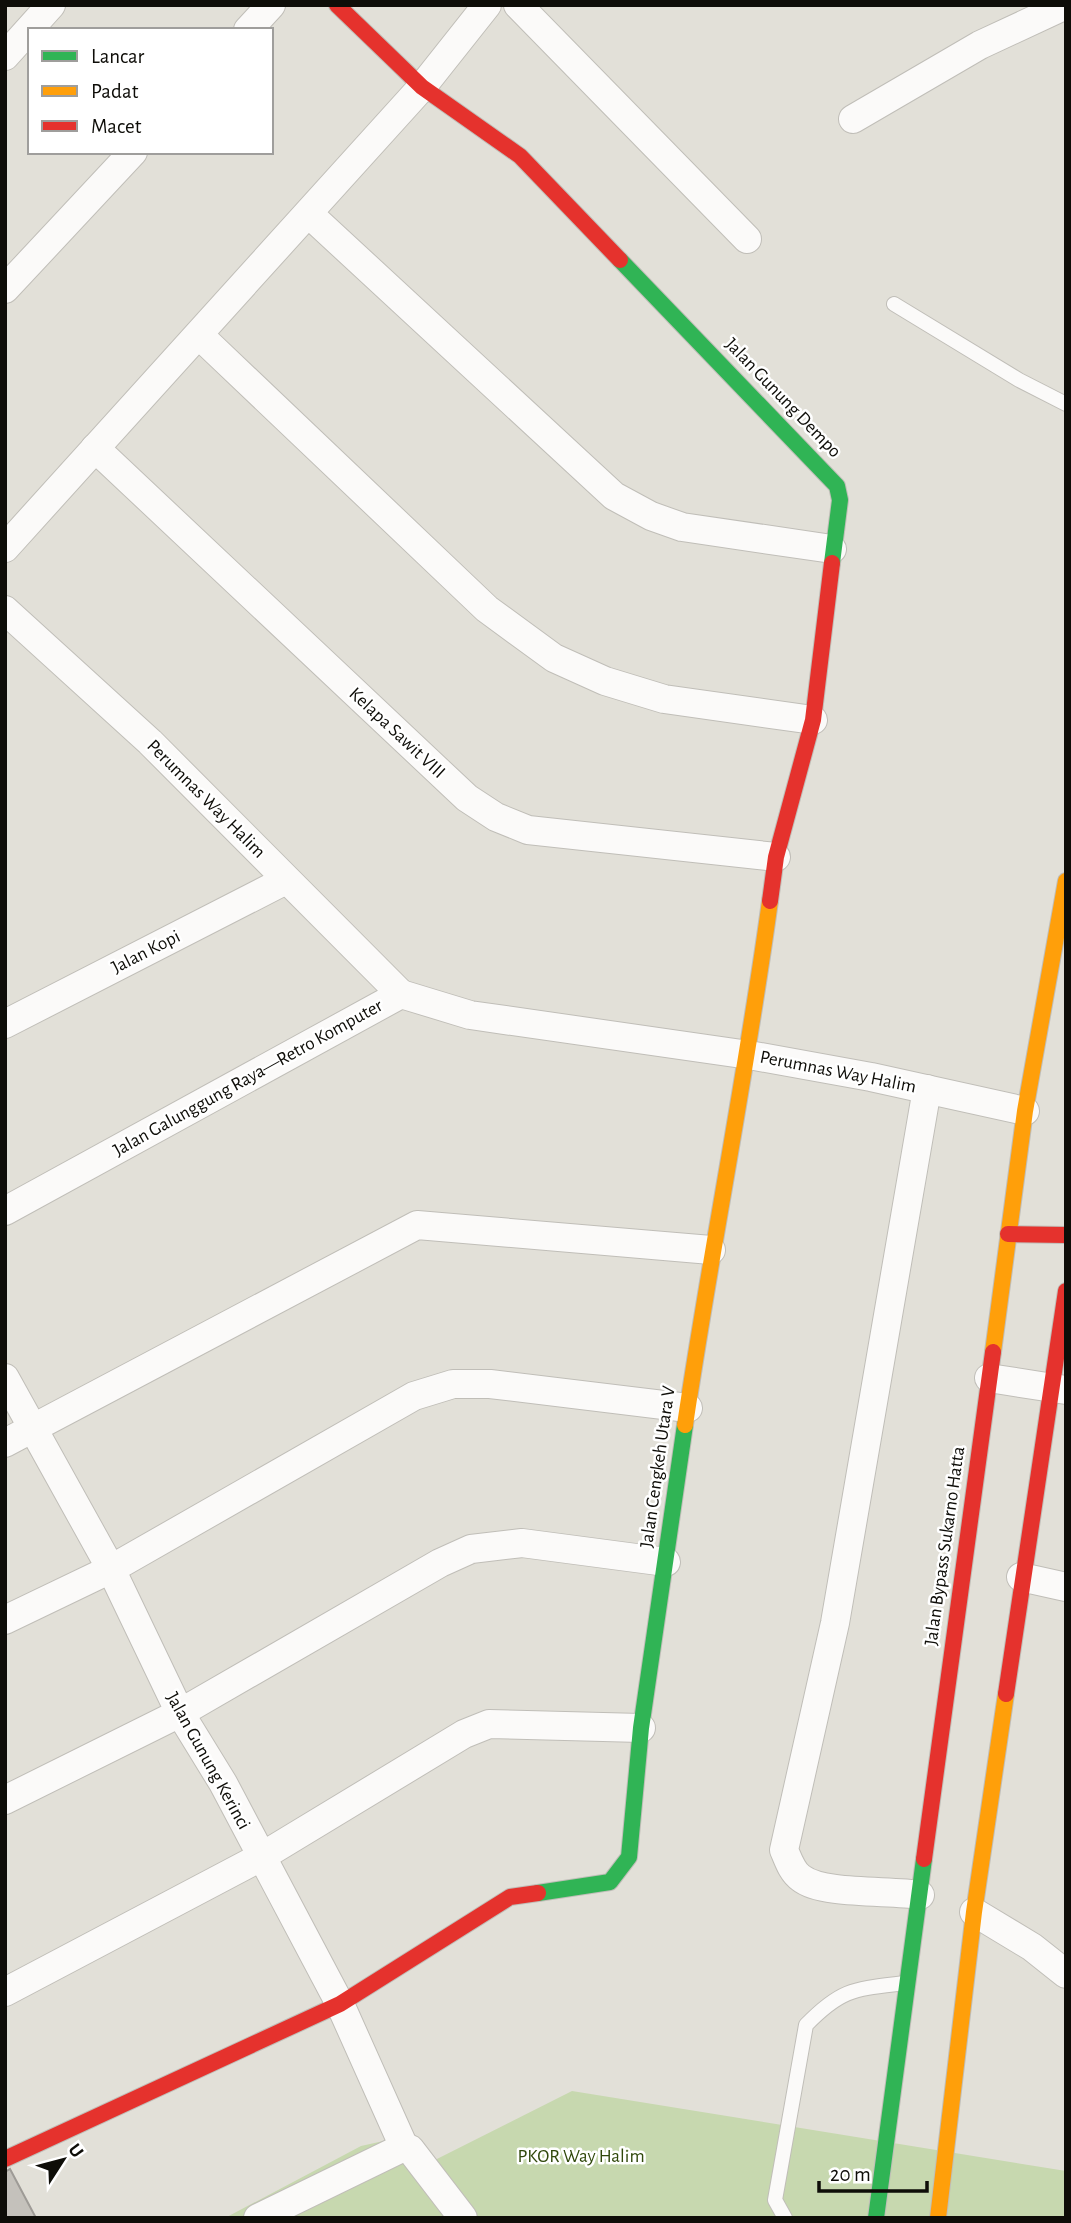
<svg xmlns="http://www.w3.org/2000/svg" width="1071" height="2223" font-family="'Alegreya Sans',sans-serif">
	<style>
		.green { fill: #c7d8af }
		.building { fill: #c4c1bb; stroke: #9e9b96; stroke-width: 2 }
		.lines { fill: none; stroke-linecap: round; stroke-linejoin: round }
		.lane-casing { stroke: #c0beb8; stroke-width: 16 }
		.street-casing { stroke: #c0beb8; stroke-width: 30 }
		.fast-casing { stroke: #c0beb8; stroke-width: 18 }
		.slow-casing { stroke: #c0beb8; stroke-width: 18 }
		.jam-casing { stroke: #c0beb8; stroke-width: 18 }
		.lane { stroke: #fbfaf9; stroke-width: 14 }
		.street { stroke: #fbfaf9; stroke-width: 28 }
		.fast { stroke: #30b455; stroke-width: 16 }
		.slow { stroke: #ff9f0a; stroke-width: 16 }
		.jam { stroke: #e5322d; stroke-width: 16 }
		.labels { text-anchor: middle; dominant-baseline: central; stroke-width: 5; stroke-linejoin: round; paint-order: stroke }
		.street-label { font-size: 19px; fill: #0e0d08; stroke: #fff }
		.park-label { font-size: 19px; fill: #30480b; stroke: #fff }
	</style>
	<rect width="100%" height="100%" fill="#e2e0d8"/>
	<path class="green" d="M 572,2091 L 1066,2171 L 1066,2218 L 225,2218 L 361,2146 L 388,2140 L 417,2169 Z"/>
	<path class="building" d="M 10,2169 L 36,2218 L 5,2218 L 5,2172 Z"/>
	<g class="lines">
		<g class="lane-casing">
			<g id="lane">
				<path d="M 894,304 L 1019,380 L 1066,404"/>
				<path d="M 785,2218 L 775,2200 L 806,2025 C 842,1988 855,1989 905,1983"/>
			</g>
		</g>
		<g class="street-casing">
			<g id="street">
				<path d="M 518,5 L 747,239"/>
				<path d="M 248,30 L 271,5"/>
				<path d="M 5,56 L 51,5"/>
				<path d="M 853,119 L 980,45 L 1066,5"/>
				<path d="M 309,214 L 614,496 L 651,516 L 682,527 L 832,549"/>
				<path d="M 5,289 L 133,152"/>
				<path d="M 199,335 L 487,609 L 554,658 L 605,681 L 664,699 L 813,720"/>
				<path d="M 95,448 L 467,798 L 496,817 L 528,830 L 776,857"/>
				<path d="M 5,548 L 422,87 L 487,5"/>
				<path d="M 5,610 L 150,742 L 401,994"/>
				<path d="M 5,1024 L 286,880"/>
				<path d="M 5,1211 L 401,994 L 470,1015 L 749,1055 L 871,1077 L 1025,1111"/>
				<path d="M 5,1378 L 111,1569 L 180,1713 L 223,1783 L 340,2004 L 404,2147"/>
				<path d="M 989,1378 L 1066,1390"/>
				<path d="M 5,1443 L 417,1225 L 711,1250"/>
				<path d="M 1021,1577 L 1066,1587"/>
				<path d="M 5,1620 L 111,1569 L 414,1396 L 453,1384 L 490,1384 L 688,1408"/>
				<path d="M 5,1800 L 180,1713 L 440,1563 L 471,1549 L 522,1543 L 666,1562"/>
				<path d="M 920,1895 C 890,1890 822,1895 801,1878 C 792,1872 788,1859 784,1850 L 835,1623 L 927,1089"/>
				<path d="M 974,1912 L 1032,1947 L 1066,1974"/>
				<path d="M 5,1992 L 261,1857 L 464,1734 L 489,1724 L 641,1728"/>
				<path d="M 258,2218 L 404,2147 L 410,2149 L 463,2218"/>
			</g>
		</g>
		<g class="fast-casing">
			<g id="fast">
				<path d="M 620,260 L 837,486 L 840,500 L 832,563"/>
				<path d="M 538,1893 L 610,1882 L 629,1857 L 641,1728 L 685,1425"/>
				<path d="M 876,2218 L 924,1859"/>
			</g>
		</g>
		<g class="slow-casing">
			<g id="slow">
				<path d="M 993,1352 L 1025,1111 L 1066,881"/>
				<path d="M 685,1425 C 711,1250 746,1077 770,901"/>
				<path d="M 938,2218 L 974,1912 L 1006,1694"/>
			</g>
		</g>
		<g class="jam-casing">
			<g id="jam">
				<path d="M 337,5 L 422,87 L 520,156 L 620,260"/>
				<path d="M 770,901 L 776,857 L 813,720 L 832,563"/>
				<path d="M 1008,1234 L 1066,1235"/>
				<path d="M 1006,1694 L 1066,1291"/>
				<path d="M 924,1859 L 993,1352"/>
				<path d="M 5,2159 L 340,2004 L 510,1897 L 538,1893"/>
			</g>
		</g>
		<use href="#lane" class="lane"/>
		<use href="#street" class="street"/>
		<use href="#fast" class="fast"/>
		<use href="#slow" class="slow"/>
		<use href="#jam" class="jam"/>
	</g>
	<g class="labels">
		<g class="street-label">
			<text transform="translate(783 398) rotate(46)">Jalan Gunung Dempo</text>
			<text transform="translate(397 733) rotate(43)">Kelapa Sawit VIII</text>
			<text transform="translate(206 799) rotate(45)">Perumnas Way Halim</text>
			<text transform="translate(146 952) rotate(-27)">Jalan Kopi</text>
			<text transform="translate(838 1072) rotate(11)">Perumnas Way Halim</text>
			<text transform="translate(248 1078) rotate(-29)">Jalan Galunggung Raya—Retro Komputer</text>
			<text transform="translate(658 1467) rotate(-82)">Jalan Cengkeh Utara V</text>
			<text transform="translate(945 1546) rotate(-82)">Jalan Bypass Sukarno Hatta</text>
			<text transform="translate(208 1761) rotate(61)">Jalan Gunung Kerinci</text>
		</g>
		<g class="park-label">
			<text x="581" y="2156">PKOR Way Halim</text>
		</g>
	</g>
	<rect width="1071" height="2223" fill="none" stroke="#0e0d08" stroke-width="14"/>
	<rect x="28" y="28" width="245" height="126" fill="#ffffff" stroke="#9f9e9c" stroke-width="2"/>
	<rect x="42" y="51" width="35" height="10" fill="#30b455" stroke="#9f9e9c" stroke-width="2"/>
	<text x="91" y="63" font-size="21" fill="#0e0d08">Lancar</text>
	<rect x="42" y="86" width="35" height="10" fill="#ff9f0a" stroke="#9f9e9c" stroke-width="2"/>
	<text x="91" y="98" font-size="21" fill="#0e0d08">Padat</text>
	<rect x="42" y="121" width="35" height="10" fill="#e5322d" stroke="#9f9e9c" stroke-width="2"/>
	<text x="91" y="133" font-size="21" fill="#0e0d08">Macet</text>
	<g transform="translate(63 2160) rotate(54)" stroke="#ffffff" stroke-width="5" paint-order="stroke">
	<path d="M0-5L12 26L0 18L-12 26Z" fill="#0e0d08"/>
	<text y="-10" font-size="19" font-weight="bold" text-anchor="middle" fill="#0e0d08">U</text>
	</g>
	<path d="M819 2181v10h108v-10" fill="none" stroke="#0e0d08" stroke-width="3.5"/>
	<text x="830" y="2181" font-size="21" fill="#0e0d08" stroke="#ffffff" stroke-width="5" paint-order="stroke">20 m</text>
</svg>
